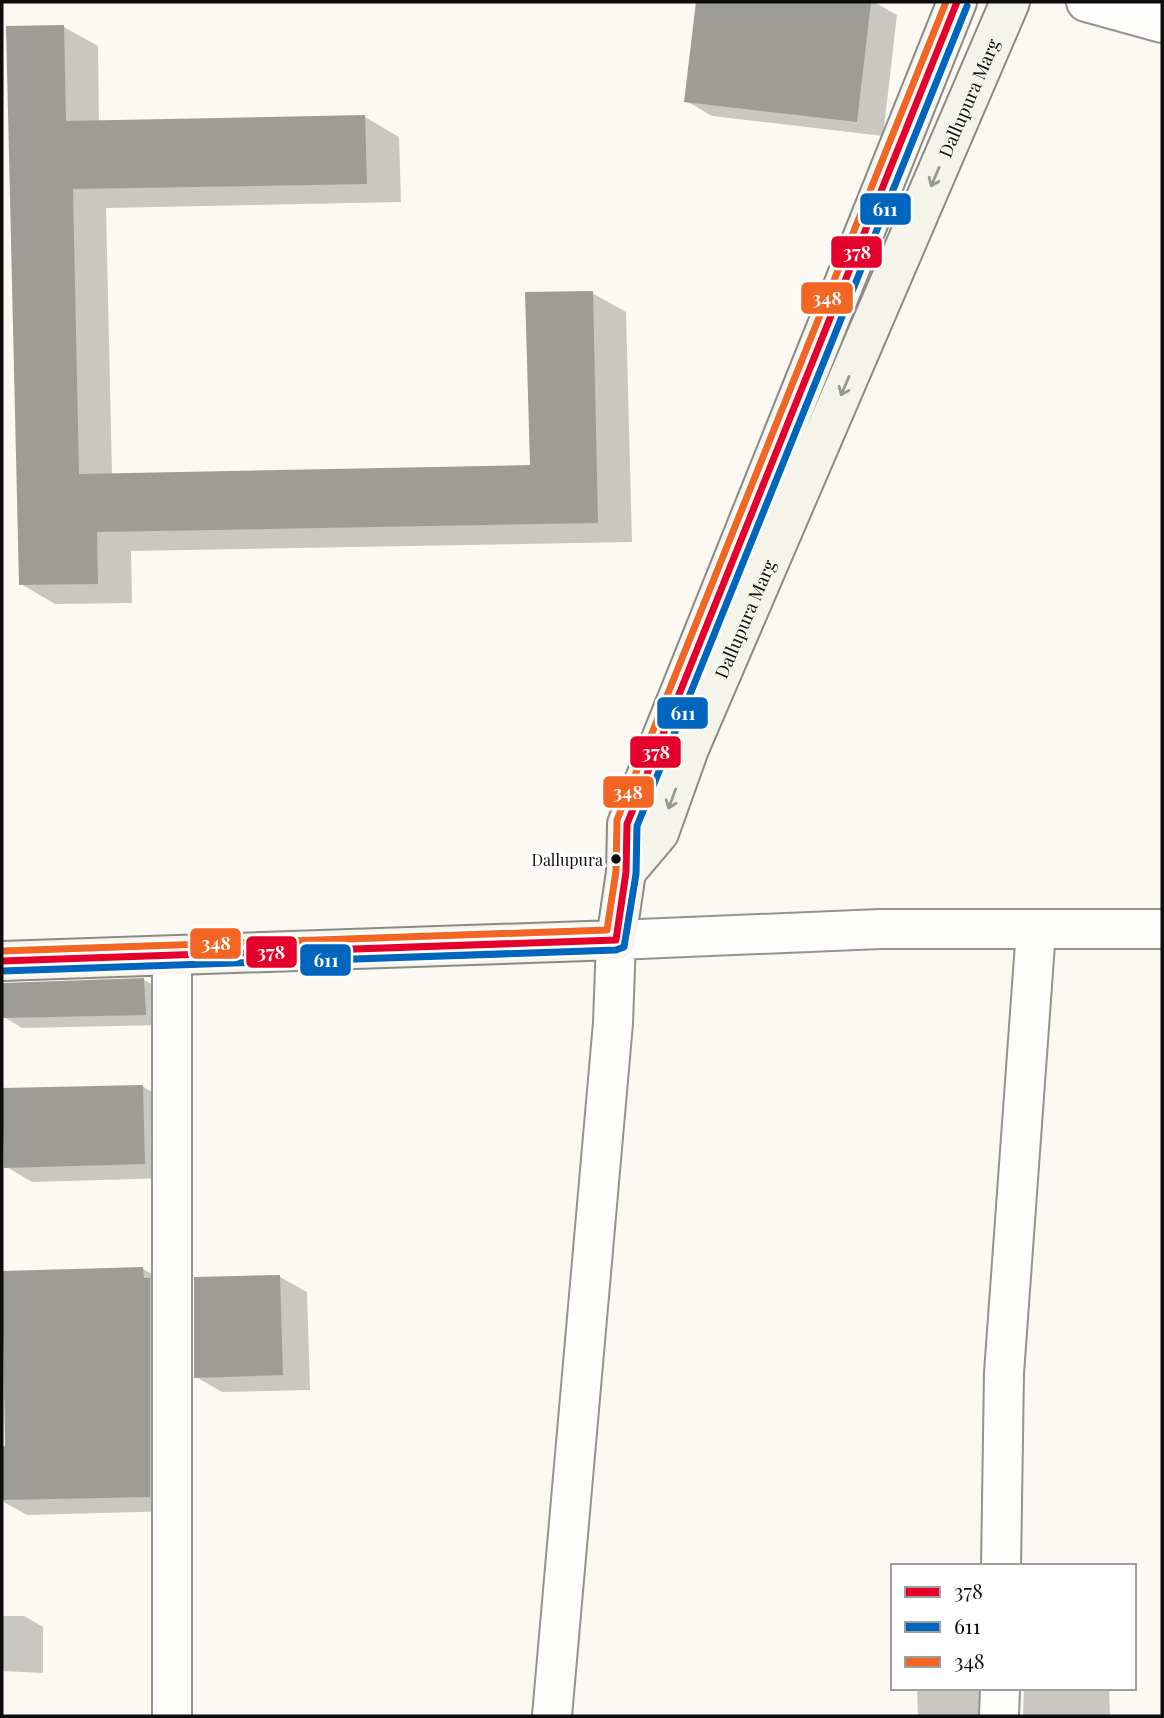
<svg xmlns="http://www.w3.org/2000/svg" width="1164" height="1718" font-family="'Playfair Display',serif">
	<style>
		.shadow { fill: #0003 }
		.building { fill: #9e9c97 }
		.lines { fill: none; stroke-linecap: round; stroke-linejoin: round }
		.minor-casing { stroke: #949390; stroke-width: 42 }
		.secondary-casing { stroke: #8b8a87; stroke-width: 42 }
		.minor { stroke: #fefefd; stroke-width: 38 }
		.secondary { stroke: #f5f4ea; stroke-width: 38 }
		.bus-1-casing { stroke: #fff; stroke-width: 12 }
		.bus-2-casing { stroke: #fff; stroke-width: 12 }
		.bus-3-casing { stroke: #fff; stroke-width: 12 }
		.bus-1 { stroke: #e4002b; stroke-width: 7 }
		.bus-2 { stroke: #0065bd; stroke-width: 7 }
		.bus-3 { stroke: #f26522; stroke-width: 7 }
		.oneway { stroke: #989892 }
		.bus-dot { fill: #0d0d0d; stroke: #fff; stroke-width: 2.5 }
		.labels { text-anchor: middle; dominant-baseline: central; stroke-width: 7; stroke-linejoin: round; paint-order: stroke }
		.bus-label { font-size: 16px; fill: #0d0d0d; stroke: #fff; text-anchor: end }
		.street-label { font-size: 18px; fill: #0d0d0d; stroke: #fff }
		.line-badge { stroke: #fff; stroke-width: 2.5 }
		.badge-label { font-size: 19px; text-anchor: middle; font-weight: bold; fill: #fff }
	</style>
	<rect width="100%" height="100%" fill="#fbf9f2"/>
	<g class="shadow">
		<path d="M 698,2 L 874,2 L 897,15 L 883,136 L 712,116 L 686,101 Z"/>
		<path d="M 64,27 L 98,46 L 99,122 L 365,117 L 399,137 L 401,202 L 106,208 L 112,475 L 531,467 L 592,293 L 626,312 L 632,542 L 131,551 L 132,603 L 55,604 L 21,584 Z"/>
		<path d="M 144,980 L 162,990 L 163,1025 L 22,1028 L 4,1017 Z"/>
		<path d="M 142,1086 L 169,1102 L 171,1178 L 32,1182 L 5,1166 Z"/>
		<path d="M 143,1269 L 170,1284 L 176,1511 L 27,1515 L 2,1501 L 2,1448 L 6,1448 L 2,1273 Z"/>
		<path d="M 280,1277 L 307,1292 L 310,1390 L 222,1392 L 196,1377 Z"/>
		<path d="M 2,1616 L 24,1616 L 43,1627 L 43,1673 L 2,1671 Z"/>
		<path d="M 917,1688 L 1006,1688 L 1001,1716 L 918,1716 Z"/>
		<path d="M 1024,1688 L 1109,1688 L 1110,1716 L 1023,1716 Z"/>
	</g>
	<g class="building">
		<path d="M 696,2 L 871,2 L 857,122 L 684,102 Z"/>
		<path d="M 64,25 L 66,121 L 365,115 L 367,184 L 73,189 L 79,474 L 530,465 L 525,292 L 593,291 L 598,523 L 97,532 L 98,584 L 19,585 L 6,26 Z"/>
		<path d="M 144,978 L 146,1015 L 2,1018 L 2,983 Z"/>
		<path d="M 143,1085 L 145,1164 L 4,1168 L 2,1088 Z"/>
		<path d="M 143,1267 L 144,1278 L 150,1278 L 150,1497 L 2,1500 L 2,1446 L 5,1446 L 2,1271 Z"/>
		<path d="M 280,1275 L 283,1375 L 194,1378 L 194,1277 Z"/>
	</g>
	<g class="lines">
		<g class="minor-casing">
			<g id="minor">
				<path d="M 1086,2 L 1162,23"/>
				<path d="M 172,956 L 172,1716"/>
				<path d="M 1001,1566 L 1004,1373 L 1036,930"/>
				<path d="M 552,1716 L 613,1023 L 616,940 L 880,929 L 1162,929"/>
				<path d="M 999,1716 L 1000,1688"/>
			</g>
		</g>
		<g class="secondary-casing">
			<g id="secondary">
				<path id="s1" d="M 626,872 L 659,833 L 689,749 L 1010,2"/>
				<path d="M 2,961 L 616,940 L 626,872 L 627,824 L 957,2"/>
			</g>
		</g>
		<use href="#minor" class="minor"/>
		<use href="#secondary" class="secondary"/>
		<g class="bus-1-casing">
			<path id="bus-1" d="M 2,961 L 616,940 L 626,872 L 627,824 L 957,2"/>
		</g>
		<g class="bus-2-casing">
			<path id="bus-2" d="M 2,971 L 616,950 L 624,947 L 636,874 L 637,826 L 967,6"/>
		</g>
		<g class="bus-3-casing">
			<path id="bus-3" d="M 2,951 L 607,930 L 616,871 L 617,820 L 946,2"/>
		</g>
		<use href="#bus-1" class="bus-1"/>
		<use href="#bus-2" class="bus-2"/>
		<use href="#bus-3" class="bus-3"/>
	</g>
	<defs><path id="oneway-shaft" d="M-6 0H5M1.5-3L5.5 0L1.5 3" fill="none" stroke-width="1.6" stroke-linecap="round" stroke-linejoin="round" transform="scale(1.75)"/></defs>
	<g class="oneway">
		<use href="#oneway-shaft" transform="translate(935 177) rotate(113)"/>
		<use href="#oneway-shaft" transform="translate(845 386) rotate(113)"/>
		<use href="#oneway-shaft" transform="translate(672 799) rotate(110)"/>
	</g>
	<circle class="bus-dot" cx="616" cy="859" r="6"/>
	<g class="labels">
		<g class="bus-label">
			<text x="603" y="859">Dallupura</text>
		</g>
		<g class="street-label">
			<text stroke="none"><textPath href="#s1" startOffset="849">Dallupura Marg</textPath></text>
			<text stroke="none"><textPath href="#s1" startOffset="282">Dallupura Marg</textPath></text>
		</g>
	</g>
	<g class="line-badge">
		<rect x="859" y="192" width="53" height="34" rx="7" fill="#0065bd"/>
		<rect x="830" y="235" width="53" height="34" rx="7" fill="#e4002b"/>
		<rect x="800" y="281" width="54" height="34" rx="7" fill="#f26522"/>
		<rect x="656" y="696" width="53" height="34" rx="7" fill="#0065bd"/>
		<rect x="629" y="735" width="53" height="34" rx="7" fill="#e4002b"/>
		<rect x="602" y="775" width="53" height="34" rx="7" fill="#f26522"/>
		<rect x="189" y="927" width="53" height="33" rx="7" fill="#f26522"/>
		<rect x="245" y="935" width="53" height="34" rx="7" fill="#e4002b"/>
		<rect x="299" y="943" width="53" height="34" rx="7" fill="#0065bd"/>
	</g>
	<g class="badge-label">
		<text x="885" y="216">611</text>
		<text x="857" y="259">378</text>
		<text x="827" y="305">348</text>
		<text x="683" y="720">611</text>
		<text x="656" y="759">378</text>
		<text x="628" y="799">348</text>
		<text x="216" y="950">348</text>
		<text x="271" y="959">378</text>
		<text x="326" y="967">611</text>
	</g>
	<rect width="1164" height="1718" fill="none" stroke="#0d0d0d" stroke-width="7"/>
	<rect x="891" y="1564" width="245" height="126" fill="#ffffff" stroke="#9e9e9e" stroke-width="2"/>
	<rect x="905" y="1587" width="35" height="10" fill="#e4002b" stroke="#9e9e9e" stroke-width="2"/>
	<text x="954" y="1599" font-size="21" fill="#0d0d0d">378</text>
	<rect x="905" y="1622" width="35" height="10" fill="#0065bd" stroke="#9e9e9e" stroke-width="2"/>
	<text x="954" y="1634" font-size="21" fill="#0d0d0d">611</text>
	<rect x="905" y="1657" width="35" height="10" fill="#f26522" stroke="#9e9e9e" stroke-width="2"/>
	<text x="954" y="1669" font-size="21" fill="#0d0d0d">348</text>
</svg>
